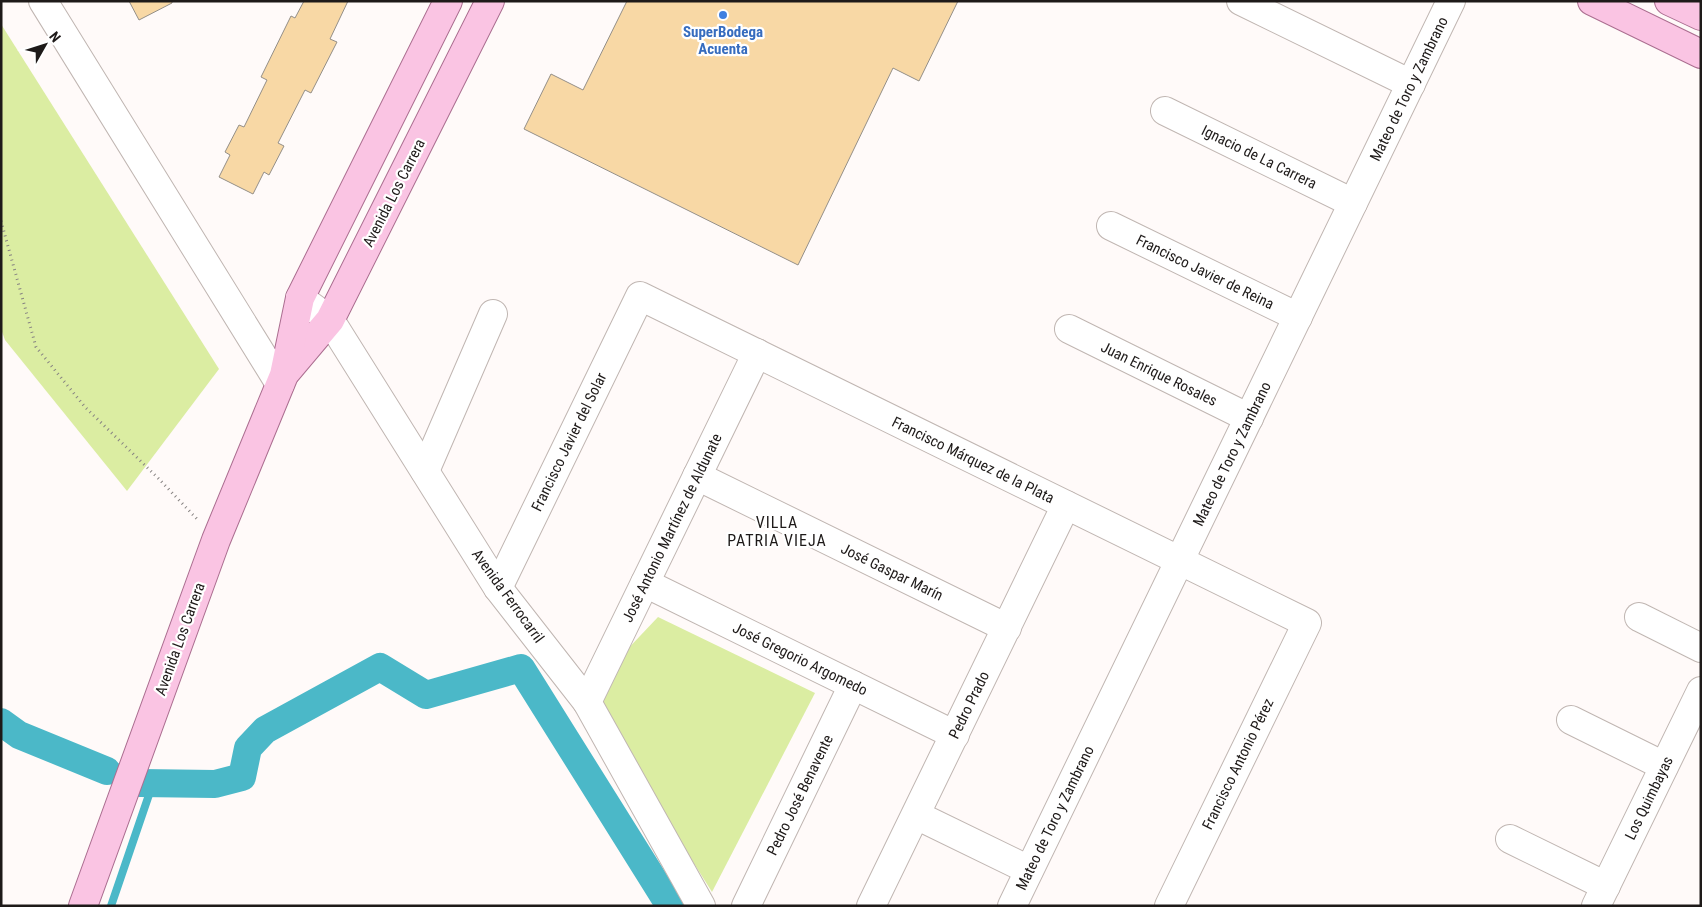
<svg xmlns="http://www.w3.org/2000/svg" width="1702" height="907" font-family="'Roboto Condensed',sans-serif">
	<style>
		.green { fill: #dbeda2 }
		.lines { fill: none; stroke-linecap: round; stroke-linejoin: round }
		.stream { stroke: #4bb8c8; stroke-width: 8 }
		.canal { stroke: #4bb8c8; stroke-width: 28 }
		.building { fill: #f8d8a5; stroke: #948f88 }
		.minor-casing { stroke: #c0b6b2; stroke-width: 30 }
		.major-casing { stroke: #ab6e90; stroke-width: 30 }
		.path { stroke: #878382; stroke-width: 3; stroke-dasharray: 1 4; stroke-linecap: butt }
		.minor { stroke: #fff; stroke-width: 28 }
		.major { stroke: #fac4e3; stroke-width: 28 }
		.shop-dot { fill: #3f7fe0; stroke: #fff; stroke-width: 2 }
		.labels { text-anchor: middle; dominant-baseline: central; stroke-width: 4.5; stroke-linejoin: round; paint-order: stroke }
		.shop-label { font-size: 15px; font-weight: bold; fill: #366cbe; stroke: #fff }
		.street-label { font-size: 15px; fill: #1e1a19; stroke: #fff }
		.neighbourhood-label { font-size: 16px; letter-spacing: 1px; fill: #1e1a19; stroke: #fff }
	</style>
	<rect width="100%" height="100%" fill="#fffaf9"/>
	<g class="green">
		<path d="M 1,24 L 219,369 L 127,491 L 5,340 L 1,329 Z"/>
		<path d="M 658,617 L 815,693 L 712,892 L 586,693 Z"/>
	</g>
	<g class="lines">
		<path class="stream" d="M 111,906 L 153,783"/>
		<g class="canal">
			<path d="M 1,722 L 19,735 L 107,771"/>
			<path d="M 140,783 L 215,784 L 242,777 L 248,748 L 265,730 L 380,667 L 426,695 L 521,668 L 670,906"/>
		</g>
	</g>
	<g class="building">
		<path d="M 129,1 L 172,1 L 172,3 L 139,20 Z"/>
		<path d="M 304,1 L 348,1 L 330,39 L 337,42 L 311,93 L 305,90 L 278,143 L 284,146 L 269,175 L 264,172 L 253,194 L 219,177 L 230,155 L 225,152 L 239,125 L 244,127 L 267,80 L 261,77 L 291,16 L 295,18 Z"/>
		<path d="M 627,1 L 958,1 L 919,81 L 893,68 L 798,265 L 524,129 L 551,74 L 583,90 Z"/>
	</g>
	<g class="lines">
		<g class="minor-casing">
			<g id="minor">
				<path d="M 43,1 L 280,384"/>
				<path d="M 1241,1 L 1411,84"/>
				<path d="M 1165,111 L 1353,203"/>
				<path d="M 1111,226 L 1298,317"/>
				<path d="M 300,298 L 330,320 L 498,588 L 587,702 L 701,906"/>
				<path d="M 1069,329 L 1249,418"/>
				<path d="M 425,471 L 493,314"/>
				<path d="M 697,476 L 1007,628"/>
				<path d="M 645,583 L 955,735"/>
				<path d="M 498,588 L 640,296 L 1307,623 L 1169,906"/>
				<path d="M 1639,617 L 1701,648"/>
				<path d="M 587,702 L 757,353"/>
				<path d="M 1571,720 L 1664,766"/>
				<path d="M 916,815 L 1029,870"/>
				<path d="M 1510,839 L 1606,886"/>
				<path d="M 746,906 L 853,685"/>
				<path d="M 871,906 L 1066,505"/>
				<path d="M 1012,906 L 1451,1"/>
				<path d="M 1596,906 L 1701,691"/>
			</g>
		</g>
		<g class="major-casing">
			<g id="major">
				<path d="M 1592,1 L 1701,54"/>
				<path d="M 1669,1 L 1701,16"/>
				<path d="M 287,371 L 330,320 L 490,1"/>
				<path d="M 83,906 L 216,540 L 284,375 L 300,298 L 448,1"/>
			</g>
		</g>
		<path class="path" d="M 1,221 L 36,347 L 85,407 L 158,478 L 197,519"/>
		<use href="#minor" class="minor"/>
		<use href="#major" class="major"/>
	</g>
	<circle class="shop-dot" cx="723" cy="15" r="5"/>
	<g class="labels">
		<g class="shop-label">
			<text x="723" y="32">SuperBodega<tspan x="723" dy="17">Acuenta</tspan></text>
		</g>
		<g class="street-label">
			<text transform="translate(1409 89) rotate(-64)">Mateo de Toro y Zambrano</text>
			<text transform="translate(1259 157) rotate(26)">Ignacio de La Carrera</text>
			<text transform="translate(394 193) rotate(-63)">Avenida Los Carrera</text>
			<text transform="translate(1205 272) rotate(26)">Francisco Javier de Reina</text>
			<text transform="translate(1159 374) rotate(26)">Juan Enrique Rosales</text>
			<text transform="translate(569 442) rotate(-64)">Francisco Javier del Solar</text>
			<text transform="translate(1232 454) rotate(-64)">Mateo de Toro y Zambrano</text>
			<text transform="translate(973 460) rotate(26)">Francisco Márquez de la Plata</text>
			<text transform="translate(672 528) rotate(-64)">José Antonio Martínez de Aldunate</text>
			<text transform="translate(892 572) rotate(26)">José Gaspar Marín</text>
			<text transform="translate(508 596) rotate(54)">Avenida Ferrocarril</text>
			<text transform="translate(180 639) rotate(-70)">Avenida Los Carrera</text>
			<text transform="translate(800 659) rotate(26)">José Gregorio Argomedo</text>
			<text transform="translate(969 705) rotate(-64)">Pedro Prado</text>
			<text transform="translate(1238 764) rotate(-64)">Francisco Antonio Pérez</text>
			<text transform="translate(800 795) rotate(-64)">Pedro José Benavente</text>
			<text transform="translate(1649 798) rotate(-64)">Los Quimbayas</text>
			<text transform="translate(1055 818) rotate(-64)">Mateo de Toro y Zambrano</text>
		</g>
		<g class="neighbourhood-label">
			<text x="777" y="522">VILLA<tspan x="777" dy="18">PATRIA VIEJA</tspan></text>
		</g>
	</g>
	<rect width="1702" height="907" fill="none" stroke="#1e1a19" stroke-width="5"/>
	<g transform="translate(45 45) rotate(51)" stroke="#ffffff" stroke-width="4" paint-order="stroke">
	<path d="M0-4L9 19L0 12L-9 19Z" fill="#1e1a19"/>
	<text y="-8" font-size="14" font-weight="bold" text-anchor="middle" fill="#1e1a19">N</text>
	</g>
</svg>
